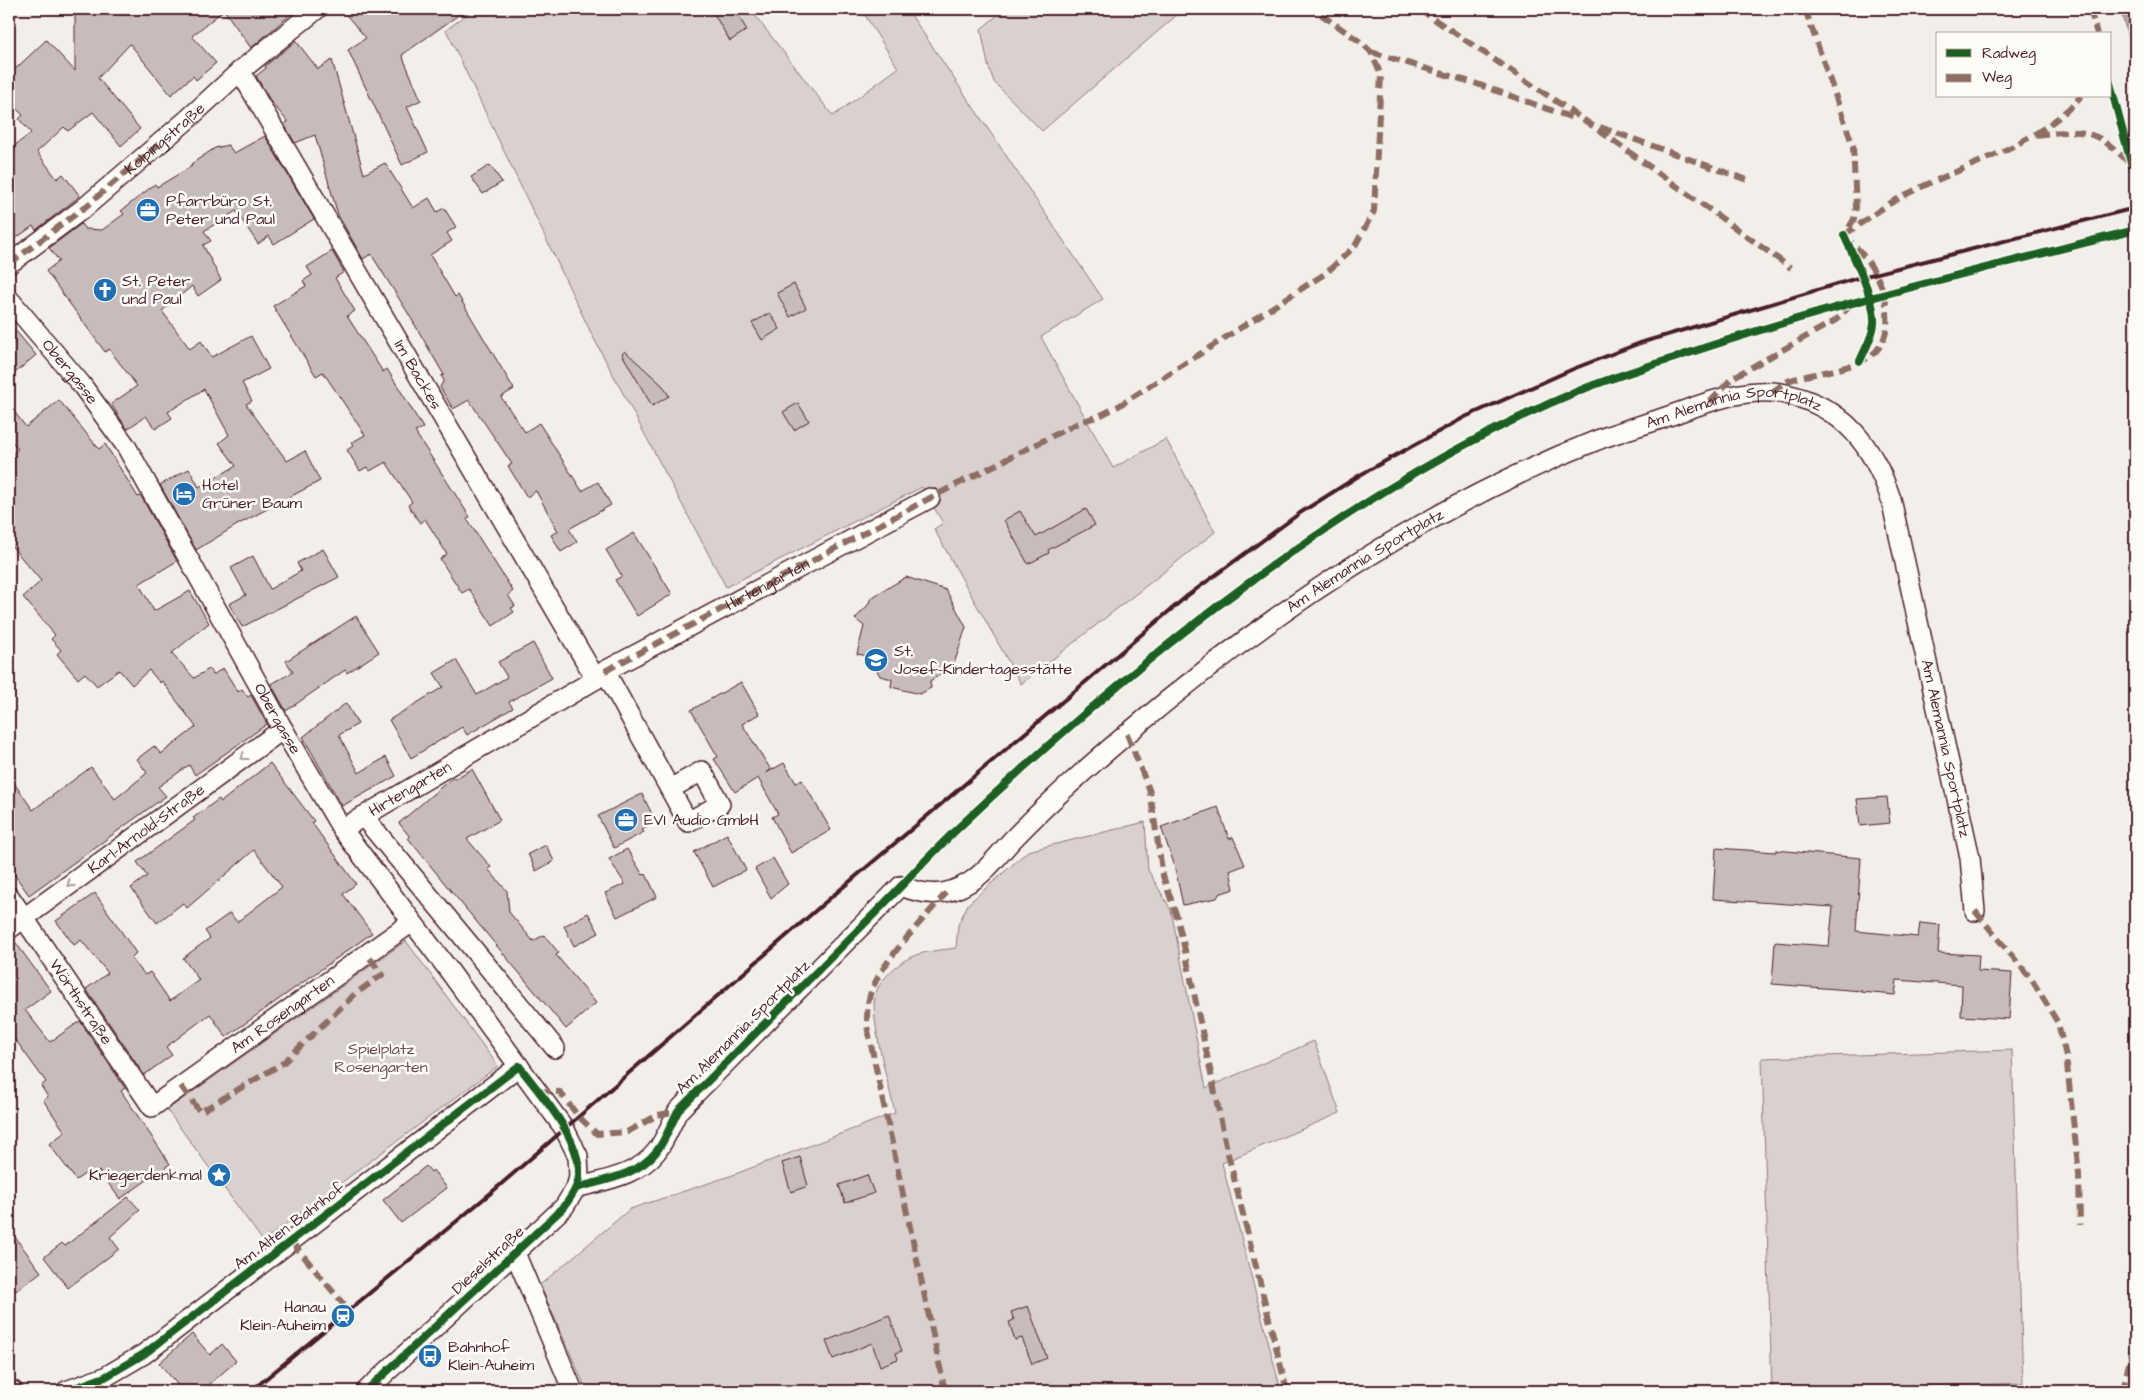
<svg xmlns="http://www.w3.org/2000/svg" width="2144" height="1400" font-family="'Architects Daughter',sans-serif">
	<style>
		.green { fill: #d9d0cf; stroke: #92787d }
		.water { fill: #b7a5a6; stroke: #8b6f75 }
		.building { fill: #c8bbbb; stroke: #4a1f2b }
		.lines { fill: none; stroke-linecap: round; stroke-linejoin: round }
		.minor-casing { stroke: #4a1f2b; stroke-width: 22 }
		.minor { stroke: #fdfcf7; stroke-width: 19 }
		.rail { stroke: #4a1f2b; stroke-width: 4 }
		.quiet { stroke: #8d6e63; stroke-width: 6; stroke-dasharray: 12 6; stroke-linecap: butt }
		.cycleway-casing { stroke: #fdfcf7; stroke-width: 11 }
		.cycleway { stroke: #1b5e20; stroke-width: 8 }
		.oneway { stroke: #ac999b }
		.labels { text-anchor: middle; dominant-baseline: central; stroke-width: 5; stroke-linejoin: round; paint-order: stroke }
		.street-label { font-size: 16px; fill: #4a1f2b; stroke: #fdfcf7 }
		.poi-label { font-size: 16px; fill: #4a1f2b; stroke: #fdfcf7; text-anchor: start }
		.park-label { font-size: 16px; fill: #6e4b54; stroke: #fdfcf7 }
	</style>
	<rect width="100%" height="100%" fill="#f2efeb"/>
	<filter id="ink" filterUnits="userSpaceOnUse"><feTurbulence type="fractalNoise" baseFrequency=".02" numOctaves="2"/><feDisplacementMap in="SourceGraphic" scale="10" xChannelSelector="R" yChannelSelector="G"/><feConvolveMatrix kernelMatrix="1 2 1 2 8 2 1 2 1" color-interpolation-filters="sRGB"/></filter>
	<g filter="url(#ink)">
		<g class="green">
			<path d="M 474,9 L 750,9 L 833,116 L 898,68 L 861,9 L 907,9 L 1103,299 L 1041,337 L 1113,468 L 1166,439 L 1215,532 L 1021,684 L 934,529 L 943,523 L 922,487 L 726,587 L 592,335 L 446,30 Z"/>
			<path d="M 1005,9 L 1184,9 L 1042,131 L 994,82 L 988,65 L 981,29 Z"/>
			<path d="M 1145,822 L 1148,870 L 1171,910 L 1206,1088 L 1314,1041 L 1340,1113 L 1222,1163 L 1281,1391 L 587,1391 L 540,1285 L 630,1209 L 730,1176 L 895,1113 C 889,1086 870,1020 875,996 C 878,981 898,963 911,957 C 924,951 942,950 956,948 L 958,925 L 968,904 L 1028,851 Z"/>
			<path d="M 406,941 L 498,1066 L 263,1241 L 167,1110 Z"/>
			<path d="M 2012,1050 L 2023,1383 L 1772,1391 L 1762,1058 Z"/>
		</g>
		<path class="water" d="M 2120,9 L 2135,9 L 2135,60 Z"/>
		<g class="building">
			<path d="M 75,9 L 297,9 L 251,48 L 224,10 L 192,36 L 216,63 L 196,80 L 193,76 L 171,95 L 130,44 L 98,78 L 140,129 L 121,146 L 93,112 L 68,131 L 64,127 L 37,152 L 57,179 L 63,174 L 80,196 L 36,230 L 33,226 L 9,243 L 9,150 L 31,133 L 19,119 L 23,115 L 9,102 L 9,75 L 46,40 L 75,71 Z"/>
			<path d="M 341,9 L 467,9 L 402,55 L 421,100 L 407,107 L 428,152 L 402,165 L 348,50 L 366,38 Z"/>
			<path d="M 711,9 L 734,9 L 747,30 L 730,41 Z"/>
			<path d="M 296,41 L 318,69 L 332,60 L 364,174 L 385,163 L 413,208 L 429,198 L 437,212 L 444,208 L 456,227 L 447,233 L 452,241 L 430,255 L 455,297 L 458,295 L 514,389 L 501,397 L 525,432 L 539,423 L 582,491 L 598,482 L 611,505 L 569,529 L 577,542 L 561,552 L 551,535 L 558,531 L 536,491 L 527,497 L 508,466 L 512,464 L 469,400 L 453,409 L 440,387 L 444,380 L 441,376 L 444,375 L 408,313 L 371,254 L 363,259 L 338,215 L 315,135 L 295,143 L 284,124 L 288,122 L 271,102 L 256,76 L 266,68 L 265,66 Z"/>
			<path d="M 265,136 L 314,219 L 274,244 L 269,236 L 258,244 L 236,211 L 204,231 L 211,241 L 203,245 L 221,280 L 198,296 L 192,286 L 162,311 L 190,349 L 201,341 L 212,357 L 251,336 L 269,369 L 242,383 L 252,401 L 246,404 L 287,461 L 305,451 L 320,481 L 237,525 L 196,550 L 160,485 L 189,469 L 199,487 L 236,466 L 219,443 L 229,435 L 204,389 L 168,412 L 172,418 L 155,429 L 146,416 L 127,429 L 111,404 L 137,386 L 109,349 L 105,352 L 46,271 L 59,261 L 49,248 L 81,224 L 85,229 L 102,230 L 124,214 L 121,211 L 155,184 L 157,187 L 192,166 L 191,164 L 215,148 L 228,145 L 234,153 Z"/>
			<path d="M 490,165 L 502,182 L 483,194 L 471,177 Z"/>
			<path d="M 332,251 L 344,272 L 335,278 L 355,311 L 347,316 L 383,372 L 387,369 L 405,398 L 423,428 L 415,432 L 470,517 L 467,519 L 513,591 L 508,595 L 515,606 L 511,608 L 514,612 L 493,626 L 469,589 L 462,593 L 440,559 L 447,554 L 425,519 L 420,523 L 408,505 L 412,502 L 386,462 L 370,471 L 367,467 L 360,471 L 347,450 L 353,446 L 351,443 L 365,435 L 323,372 L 316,376 L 273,306 L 306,286 L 303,281 L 312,275 L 307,267 Z"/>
			<path d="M 794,284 L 806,308 L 790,317 L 777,293 Z"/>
			<path d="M 770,313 L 780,329 L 762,340 L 752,323 Z"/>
			<path d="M 9,323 L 36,355 L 9,378 Z"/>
			<path d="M 625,351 L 663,386 L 669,396 L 652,406 L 622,354 Z"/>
			<path d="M 59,400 L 99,449 L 105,444 L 138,497 L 141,496 L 177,561 L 139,584 L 154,611 L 190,591 L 209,623 L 172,653 L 194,678 L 209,669 L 213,675 L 223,668 L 238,692 L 242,689 L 248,697 L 251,695 L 267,724 L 195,775 L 189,765 L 158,787 L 166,796 L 29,895 L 9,867 L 9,776 L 33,810 L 91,767 L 115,799 L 147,773 L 137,759 L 154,746 L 161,754 L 196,727 L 162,681 L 160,683 L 149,670 L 132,685 L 119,670 L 97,686 L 85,673 L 78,679 L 57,654 L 61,650 L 51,639 L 55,635 L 23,597 L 41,581 L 9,543 L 9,457 L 18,449 L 9,438 L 9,405 L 26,427 Z"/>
			<path d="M 798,403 L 809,421 L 794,430 L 783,412 Z"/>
			<path d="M 1086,509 L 1095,525 L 1048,550 L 1049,553 L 1028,564 L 1004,520 L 1020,511 L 1036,537 Z"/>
			<path d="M 634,533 L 672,594 L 637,616 L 615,580 L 622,576 L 606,550 Z"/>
			<path d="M 323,549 L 339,577 L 242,627 L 229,604 L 246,595 L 231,568 L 253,556 L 270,589 L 301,571 L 297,563 Z"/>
			<path d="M 906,577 L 946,590 L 966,627 L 953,667 L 930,681 L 931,688 L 920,694 L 891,687 L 892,679 L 880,676 L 869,656 L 857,654 L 864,626 L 855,619 L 868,605 L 871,598 Z"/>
			<path d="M 356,616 L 379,652 L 347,673 L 345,670 L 286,711 L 271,684 L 293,672 L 286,661 Z"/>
			<path d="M 533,643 L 552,678 L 509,702 L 513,708 L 467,735 L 462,727 L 411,758 L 389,720 L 443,687 L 434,673 L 456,660 L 477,695 L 507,677 L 498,662 Z"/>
			<path d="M 741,682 L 759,714 L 742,724 L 771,770 L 766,773 L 784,763 L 796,783 L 802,780 L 831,830 L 791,853 L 772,817 L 778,814 L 758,778 L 735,792 L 714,759 L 718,757 L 691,710 Z"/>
			<path d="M 346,703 L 358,724 L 339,735 L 359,773 L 386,757 L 396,776 L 342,806 L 303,737 Z"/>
			<path d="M 270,763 L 314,821 L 312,823 L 356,884 L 343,894 L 372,933 L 226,1037 L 210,1014 L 166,1047 L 172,1055 L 144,1075 L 86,989 L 108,973 L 81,940 L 74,945 L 56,921 L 95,893 L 136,953 L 131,958 L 145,975 L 150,972 L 170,1001 L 199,980 L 183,958 L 210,938 L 205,931 L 230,913 L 237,922 L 282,887 L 254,850 L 187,908 L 183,903 L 157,923 L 131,888 L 147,876 L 137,862 L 195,820 L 193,818 L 219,799 L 221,802 Z"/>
			<path d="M 472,769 L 500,820 L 467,839 L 491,867 L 488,869 L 507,891 L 509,912 L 533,941 L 544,935 L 559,953 L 556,955 L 596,1003 L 566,1029 L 446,885 L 408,838 L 410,837 L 399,823 L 453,777 L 454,779 Z"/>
			<path d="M 642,794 L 656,822 L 642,830 L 644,832 L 614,848 L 598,816 Z"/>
			<path d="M 1887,797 L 1890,823 L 1860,826 L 1857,799 Z"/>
			<path d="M 1218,807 L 1229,839 L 1233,837 L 1245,865 L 1230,871 L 1234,889 L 1219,894 L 1217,898 L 1183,905 L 1174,864 L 1161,827 Z"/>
			<path d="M 727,834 L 746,870 L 713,887 L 694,852 Z"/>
			<path d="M 546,845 L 554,861 L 536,871 L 528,854 Z"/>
			<path d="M 1716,848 L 1776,852 L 1776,850 L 1861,858 L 1856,931 L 1918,937 L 1920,923 L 1940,925 L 1938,953 L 1979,955 L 1978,971 L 2012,973 L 2009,1019 L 1961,1016 L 1962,985 L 1897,980 L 1895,995 L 1861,992 L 1862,991 L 1772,984 L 1775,942 L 1829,946 L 1833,907 L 1713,899 Z"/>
			<path d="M 627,849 L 643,875 L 646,874 L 657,897 L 617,917 L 605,893 L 625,884 L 609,859 Z"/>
			<path d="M 773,858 L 788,884 L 771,898 L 755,869 Z"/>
			<path d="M 588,913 L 599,933 L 574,946 L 564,926 Z"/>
			<path d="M 13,939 L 51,991 L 25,1010 L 50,1042 L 80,1021 L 125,1088 L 121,1091 L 170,1164 L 120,1199 L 99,1171 L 93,1176 L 89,1171 L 76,1180 L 49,1144 L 65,1132 L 43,1100 L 48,1097 L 41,1086 L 46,1082 L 9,1031 L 9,940 Z"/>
			<path d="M 800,1157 L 808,1186 L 791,1192 L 782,1163 Z"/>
			<path d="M 426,1166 L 431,1172 L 433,1170 L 447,1188 L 401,1223 L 383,1200 Z"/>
			<path d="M 867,1175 L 874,1193 L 845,1203 L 839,1185 Z"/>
			<path d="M 128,1197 L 140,1210 L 110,1237 L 119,1249 L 68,1288 L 44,1257 L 62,1243 L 65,1246 Z"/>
			<path d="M 9,1229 L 41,1272 L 9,1296 Z"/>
			<path d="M 1028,1306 L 1047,1358 L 1032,1364 L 1022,1338 L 1015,1340 L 1009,1322 L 1014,1320 L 1011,1312 Z"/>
			<path d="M 889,1315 L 902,1351 L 896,1353 L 898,1359 L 880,1366 L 872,1343 L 833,1359 L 826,1341 Z"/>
			<path d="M 192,1334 L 210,1355 L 222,1344 L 236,1361 L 202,1391 L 183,1391 L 159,1363 Z"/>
		</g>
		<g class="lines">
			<g class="minor-casing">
				<g id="minor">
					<path id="s1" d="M 240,71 L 596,679"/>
					<path id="s2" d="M 9,264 L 84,208 L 188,119 L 240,71 L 317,9"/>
					<path id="s3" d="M 9,299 L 81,384 L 126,446 L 283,729 L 342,829 L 445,965 L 564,1128 L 578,1156 L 579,1177 L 576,1188 L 564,1207 L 366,1391"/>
					<path d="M 605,671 L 688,822 L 720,804 L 702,771 L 670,789"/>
					<path d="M 363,816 L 555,1048"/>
					<path id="s4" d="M 342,829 L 596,679 L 605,671 L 930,498"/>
					<path id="s5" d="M 9,896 L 152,1107 L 412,922"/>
					<path id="s6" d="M 9,929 L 283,729"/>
					<path id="s7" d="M 576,1188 C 604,1180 637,1176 656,1152 C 665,1141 671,1124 678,1111 L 901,886 C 926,896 946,897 970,882 C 988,871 1001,851 1016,836 C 1051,800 1089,766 1127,734 C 1268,614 1423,509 1595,441 C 1617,432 1640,426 1663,418 C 1701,405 1746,385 1786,394 C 1844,407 1873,446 1891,499 L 1970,858 L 1975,911"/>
					<path d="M 515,1253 L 573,1391"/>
					<path d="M 9,1390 L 13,1391"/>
					<path d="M 66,1391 L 105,1377 L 144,1354 L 519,1066"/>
				</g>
			</g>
			<use href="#minor" class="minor"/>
			<path class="rail" d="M 251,1391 L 492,1192 L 822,905 L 1187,596 L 1300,513 L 1360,475 L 1465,417 L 1573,369 L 1640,343 L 1854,279 L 2135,208"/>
			<g class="quiet">
				<path d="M 1419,9 L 1590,124 L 1791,268"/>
				<path d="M 1805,9 L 1853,146 L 1856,207 L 1854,219 L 1847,231"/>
				<path d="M 2090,9 L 2097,34"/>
				<path d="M 1371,52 L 1477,84 L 1576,119"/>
				<path d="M 1600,127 L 1750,181"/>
				<path d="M 2036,135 C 2083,129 2095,128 2129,163"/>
				<path d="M 1844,235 C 1864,222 1883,206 1905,195 C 1963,165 2037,147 2081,96"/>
				<path d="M 9,264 L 84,208 L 159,144"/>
				<path d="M 1772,392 C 1778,388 1784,382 1791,380 C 1834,366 1892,372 1887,312 C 1885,284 1870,261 1851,242"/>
				<path d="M 1710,402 L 1732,378 L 1836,320 L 1850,306"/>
				<path id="s8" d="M 605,671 L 930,498 L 1080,422 L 1099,416 L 1117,407 L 1326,273 L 1355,246 L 1374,211 L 1381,75 L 1371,52 L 1362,43 L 1313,9"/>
				<path d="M 1127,734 L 1150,792 L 1163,876 L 1176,914 L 1183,941 L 1227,1150 L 1287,1391"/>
				<path d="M 1975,911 L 2032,980 L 2058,1023 L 2066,1056 L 2079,1174 L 2080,1225"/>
				<path d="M 181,1086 L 200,1112 L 283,1063 L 355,994 L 382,975 L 367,954"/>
				<path d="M 538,1091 L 560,1092 L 578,1116 L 597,1134 L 627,1132 L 658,1115 L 678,1111"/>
				<path d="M 292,1242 L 344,1305"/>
				<path d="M 945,1391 L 867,1026 C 867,1015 867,1005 870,995 C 879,964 924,919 946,893"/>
				<path d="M 2123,1391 L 2135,1334"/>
			</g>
			<g class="cycleway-casing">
				<g id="cycleway">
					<path d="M 2110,83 L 2135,178"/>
					<path d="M 1844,235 C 1854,258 1876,300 1874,324 C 1873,336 1865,349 1860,361"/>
					<path d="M 576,1188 C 604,1180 637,1176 656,1152 C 665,1141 671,1124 678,1111 C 742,1047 806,983 869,919 C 898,890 926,859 955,831 C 1073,719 1199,612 1335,523 C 1412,472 1495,425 1581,390 C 1613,377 1647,367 1680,356 C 1829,305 1982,269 2135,230"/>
					<path d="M 66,1391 L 105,1377 L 144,1354 L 519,1066 C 541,1095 581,1138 579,1176 C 578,1188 570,1198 564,1207 L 366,1391"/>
				</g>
			</g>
			<use href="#cycleway" class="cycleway"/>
		</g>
		<defs><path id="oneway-chevron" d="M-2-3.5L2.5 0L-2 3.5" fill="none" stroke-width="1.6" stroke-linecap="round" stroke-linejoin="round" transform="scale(1.25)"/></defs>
		<g class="oneway">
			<use href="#oneway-chevron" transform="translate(244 757) rotate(144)"/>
			<use href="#oneway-chevron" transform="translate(70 884) rotate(144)"/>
		</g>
	</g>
	<defs>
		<g id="office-disc" transform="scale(1.25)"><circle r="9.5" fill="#1f6fb2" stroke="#fdfcf7"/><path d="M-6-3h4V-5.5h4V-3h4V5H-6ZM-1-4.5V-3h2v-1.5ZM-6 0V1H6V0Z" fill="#fff"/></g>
		<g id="church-disc" transform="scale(1.25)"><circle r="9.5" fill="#1f6fb2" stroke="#fdfcf7"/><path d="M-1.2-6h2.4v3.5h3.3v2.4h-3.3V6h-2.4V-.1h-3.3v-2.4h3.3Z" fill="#fff"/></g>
		<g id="hotel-disc" transform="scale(1.25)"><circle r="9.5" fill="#1f6fb2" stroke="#fdfcf7"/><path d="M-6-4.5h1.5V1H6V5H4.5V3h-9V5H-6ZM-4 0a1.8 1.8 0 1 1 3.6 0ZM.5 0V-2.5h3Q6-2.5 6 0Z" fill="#fff"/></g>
		<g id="school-disc" transform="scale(1.25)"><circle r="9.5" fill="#1f6fb2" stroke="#fdfcf7"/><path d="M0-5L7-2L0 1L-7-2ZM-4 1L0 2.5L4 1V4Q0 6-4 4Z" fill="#fff"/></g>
		<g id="sight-disc" transform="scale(1.25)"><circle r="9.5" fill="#1f6fb2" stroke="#fdfcf7"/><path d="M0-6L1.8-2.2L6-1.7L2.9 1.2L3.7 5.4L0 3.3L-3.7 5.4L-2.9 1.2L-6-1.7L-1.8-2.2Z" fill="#fff"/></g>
		<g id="station-disc" transform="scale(1.25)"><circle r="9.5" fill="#1f6fb2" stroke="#fdfcf7"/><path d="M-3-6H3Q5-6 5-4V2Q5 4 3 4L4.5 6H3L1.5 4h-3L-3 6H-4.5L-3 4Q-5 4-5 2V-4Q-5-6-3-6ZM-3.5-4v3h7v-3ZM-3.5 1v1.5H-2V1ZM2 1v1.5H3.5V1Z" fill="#fff"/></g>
		<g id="bus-disc" transform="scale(1.25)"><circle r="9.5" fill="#1f6fb2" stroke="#fdfcf7"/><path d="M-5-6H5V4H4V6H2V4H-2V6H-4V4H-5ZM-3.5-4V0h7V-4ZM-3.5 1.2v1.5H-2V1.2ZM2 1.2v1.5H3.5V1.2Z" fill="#fff"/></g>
	</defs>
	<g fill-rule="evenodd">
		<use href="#office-disc" x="148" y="210"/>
		<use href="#church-disc" x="105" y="290"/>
		<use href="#hotel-disc" x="184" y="494"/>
		<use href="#school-disc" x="876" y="660"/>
		<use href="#office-disc" x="626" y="820"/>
		<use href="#sight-disc" x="219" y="1175"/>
		<use href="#station-disc" x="343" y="1316"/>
		<use href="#bus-disc" x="430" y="1356"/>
	</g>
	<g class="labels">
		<g class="street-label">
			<text stroke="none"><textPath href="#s2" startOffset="200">Kolpingstraße</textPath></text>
			<text stroke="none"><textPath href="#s3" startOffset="95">Obergasse</textPath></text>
			<text stroke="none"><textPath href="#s1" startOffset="352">Im Backes</textPath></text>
			<text stroke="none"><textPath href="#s7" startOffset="1441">Am Alemannia Sportplatz</textPath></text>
			<text stroke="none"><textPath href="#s7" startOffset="1036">Am Alemannia Sportplatz</textPath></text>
			<text stroke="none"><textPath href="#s8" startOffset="184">Hirtengarten</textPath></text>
			<text stroke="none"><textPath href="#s3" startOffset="500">Obergasse</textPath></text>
			<text stroke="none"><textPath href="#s7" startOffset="1906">Am Alemannia Sportplatz</textPath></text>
			<text stroke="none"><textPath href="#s4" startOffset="79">Hirtengarten</textPath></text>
			<text stroke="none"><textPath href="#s6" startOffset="170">Karl-Arnold-Straße</textPath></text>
			<text stroke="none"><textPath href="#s5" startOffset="128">Wörthstraße</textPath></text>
			<text stroke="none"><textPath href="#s5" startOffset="415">Am Rosengarten</textPath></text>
			<text transform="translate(743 1027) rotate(-45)">Am Alemannia Sportplatz</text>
			<text transform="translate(289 1226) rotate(-37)">Am Alten Bahnhof</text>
			<text transform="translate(488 1260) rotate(-43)">Dieselstraße</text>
		</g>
		<g class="poi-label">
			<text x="166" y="201">Pfarrbüro St.<tspan x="166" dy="18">Peter und Paul</tspan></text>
			<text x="122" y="281">St. Peter<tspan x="122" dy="18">und Paul</tspan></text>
			<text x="202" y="485">Hotel<tspan x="202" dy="18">Grüner Baum</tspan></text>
			<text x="894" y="651">St.<tspan x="894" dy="18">Josef-Kindertagesstätte</tspan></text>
			<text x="644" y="820">EVI Audio GmbH</text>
			<text x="202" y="1175" text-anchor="end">Kriegerdenkmal</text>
			<text x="326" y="1307" text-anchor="end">Hanau<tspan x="326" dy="18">Klein-Auheim</tspan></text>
			<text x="448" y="1347">Bahnhof<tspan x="448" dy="18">Klein-Auheim</tspan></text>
		</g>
		<g class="park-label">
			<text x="381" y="1049">Spielplatz<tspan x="381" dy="18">Rosengarten</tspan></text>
		</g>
	</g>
	<rect width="2144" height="1400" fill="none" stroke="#fdfcf7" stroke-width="30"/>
	<rect x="15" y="15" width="2114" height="1370" fill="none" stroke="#4a1f2b" stroke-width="2" filter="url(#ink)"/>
	<rect x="1936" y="32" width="175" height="65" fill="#fdfcf7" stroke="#b5a4a5"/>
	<rect x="1946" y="49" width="25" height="8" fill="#1b5e20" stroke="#b5a4a5"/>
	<text x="1982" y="58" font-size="15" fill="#4a1f2b">Radweg</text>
	<rect x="1946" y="74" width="25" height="8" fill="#8d6e63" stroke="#b5a4a5"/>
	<text x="1982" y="82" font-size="15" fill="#4a1f2b">Weg</text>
</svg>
